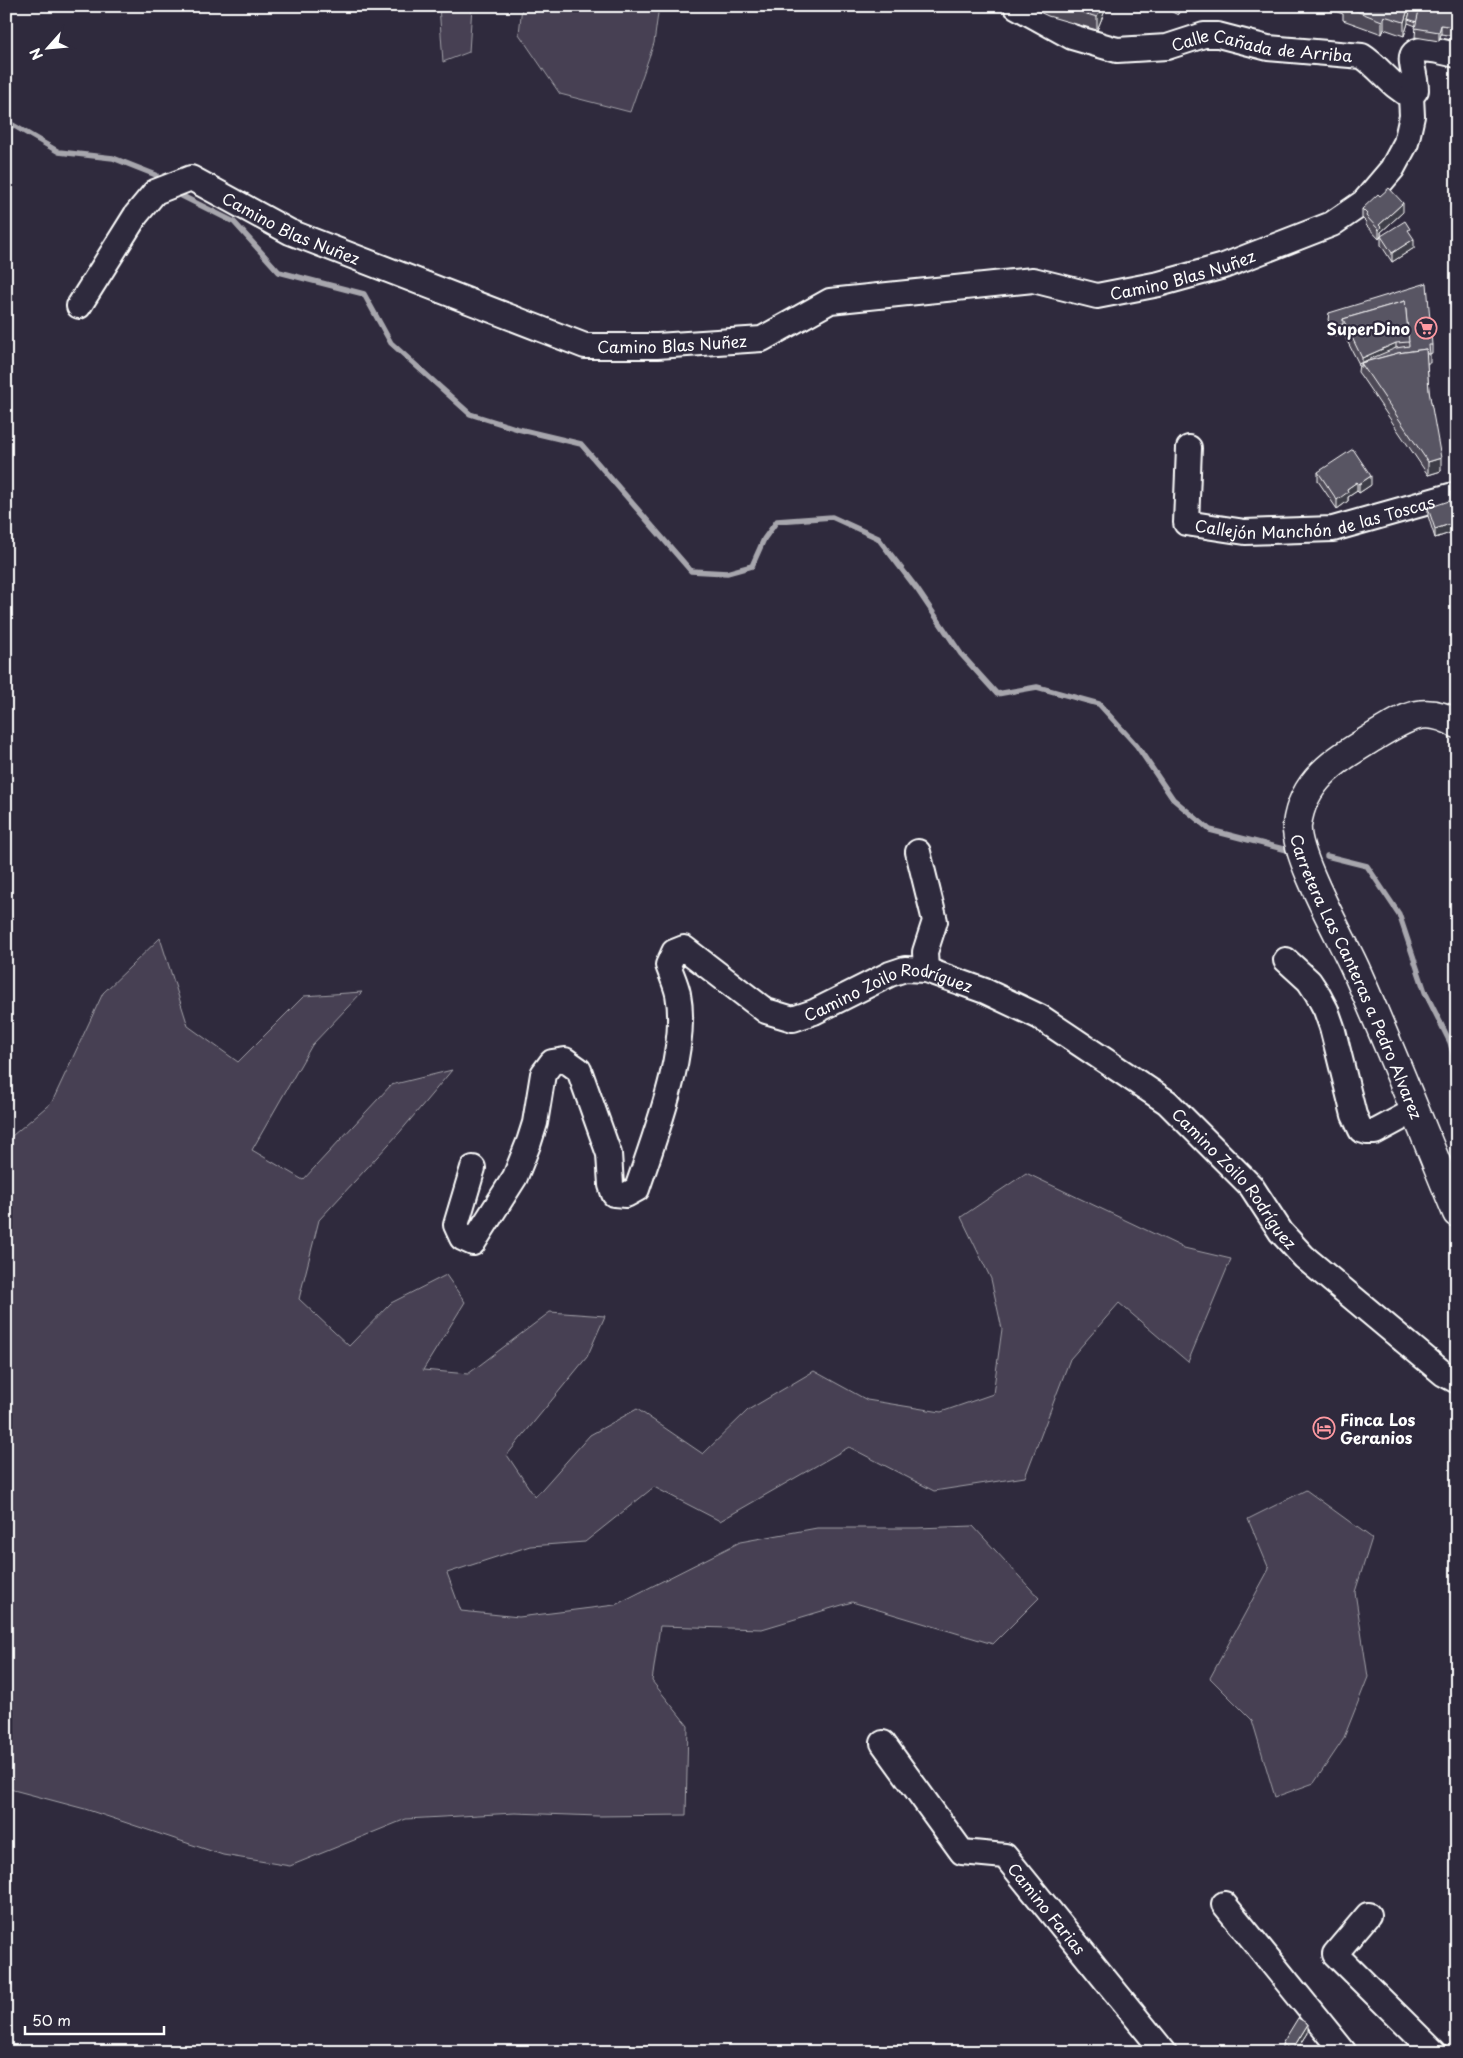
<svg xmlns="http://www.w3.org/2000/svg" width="1463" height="2058" font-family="'Playpen Sans',sans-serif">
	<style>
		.green { fill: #464152; stroke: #a2a0a8 }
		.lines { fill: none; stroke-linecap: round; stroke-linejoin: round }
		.stream { stroke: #a7a6ad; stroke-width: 5.5 }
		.minor-casing { stroke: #fff; stroke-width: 28 }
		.major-casing { stroke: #fff; stroke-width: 31 }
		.minor { stroke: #2f2a3d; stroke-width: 24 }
		.major { stroke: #2f2a3d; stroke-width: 28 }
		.wall { fill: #4d4956; stroke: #fff }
		.shaded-wall { fill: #3e3c46; stroke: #fff }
		.building { fill: #595564; stroke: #fff }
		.labels { text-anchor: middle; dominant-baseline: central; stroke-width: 4.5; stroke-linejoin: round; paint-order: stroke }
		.street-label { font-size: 16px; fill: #fff; stroke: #2f2a3d }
		.poi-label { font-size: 16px; font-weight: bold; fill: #fff; stroke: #2f2a3d; text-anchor: end }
	</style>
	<rect width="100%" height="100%" fill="#2f2a3d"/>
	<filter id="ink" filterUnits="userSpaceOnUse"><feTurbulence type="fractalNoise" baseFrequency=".02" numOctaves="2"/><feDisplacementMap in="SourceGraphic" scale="10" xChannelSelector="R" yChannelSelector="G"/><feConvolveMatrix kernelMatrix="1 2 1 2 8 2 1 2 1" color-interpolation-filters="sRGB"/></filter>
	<g filter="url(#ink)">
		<g class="green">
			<path d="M 439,6 L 472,6 L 469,52 L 443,62 Z"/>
			<path d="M 522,6 L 659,6 L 654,43 L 630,112 L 560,94 L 519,34 Z"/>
			<path d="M 160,938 L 188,1026 L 238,1062 L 304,996 L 362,992 L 312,1045 L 252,1150 L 303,1180 L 391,1085 L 452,1070 L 400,1132 L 319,1220 L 299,1299 L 349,1346 L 391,1303 L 446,1275 L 465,1302 L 423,1370 L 468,1374 L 550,1312 L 605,1316 L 587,1357 L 507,1455 L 535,1497 L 590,1435 L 637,1409 L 703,1454 L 748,1410 L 814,1371 L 867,1400 L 941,1412 L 993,1394 L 1002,1329 L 991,1279 L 961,1217 L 1026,1173 L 1184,1248 L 1231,1259 L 1188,1362 L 1119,1303 L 1070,1359 L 1025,1477 L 934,1491 L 849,1447 L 720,1521 L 654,1487 L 585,1542 L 530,1546 L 447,1573 L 461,1611 L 519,1617 L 615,1605 L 740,1542 L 817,1528 L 917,1528 L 973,1526 L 1039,1598 L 993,1644 L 852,1602 L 762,1629 L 660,1626 L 652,1681 L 688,1726 L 686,1815 L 598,1816 L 515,1813 L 406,1819 L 290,1866 L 223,1855 L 85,1809 L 6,1788 L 6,1141 L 52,1102 L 103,993 Z"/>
			<path d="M 1306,1490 L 1372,1538 L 1355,1592 L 1368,1677 L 1343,1740 L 1314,1783 L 1275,1797 L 1252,1720 L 1210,1678 L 1269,1569 L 1248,1519 Z"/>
		</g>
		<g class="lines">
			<g class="stream">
				<path d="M 6,121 L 59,152 L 113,158 L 156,175"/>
				<path d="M 178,194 L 234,222 L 279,272 L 364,294 L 391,343 L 470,414 L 518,429 L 581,444 L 691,571 L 727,573 L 752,566 L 764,539 L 777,521 L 832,517 L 878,538 L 917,589 L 961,654 L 997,694 L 1037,687 L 1099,704 L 1137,746 L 1173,799 L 1210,830 L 1291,851"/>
				<path d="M 1327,856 L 1367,866 L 1399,914 L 1425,992 L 1450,1042 L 1457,1066"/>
			</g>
			<g class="minor-casing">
				<g id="minor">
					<path id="s1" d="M 1016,6 L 1072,37 L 1117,50 L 1167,47 L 1204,35 L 1218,35 L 1268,48 L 1362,56 C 1380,67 1391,87 1411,96"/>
					<path d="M 1411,96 L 1416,90 C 1416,80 1413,72 1412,63 C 1408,40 1444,53 1457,55"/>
					<path id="s2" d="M 79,306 L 136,215 L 155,192 L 191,178 L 290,232 L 585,346 L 657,346 L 762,339 L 830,301 L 1033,280 L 1097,296 L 1159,284 L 1224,266 L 1332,224 L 1364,202 L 1392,169 L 1406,143 L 1412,116 L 1411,96"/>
					<path id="s3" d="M 1189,448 L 1186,523 L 1245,532 L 1333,529 L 1457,494"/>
					<path d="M 918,852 L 935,921 L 925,952 L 926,970"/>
					<path d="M 1286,960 L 1309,981 L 1317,993 L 1326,1010 L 1332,1027 L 1354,1115 L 1361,1130 L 1367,1132 L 1375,1132 L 1414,1111"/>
					<path id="s4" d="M 473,1168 L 456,1225 L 462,1238 L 473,1243 L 515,1177 L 529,1142 L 535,1123 L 543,1074 L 552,1062 L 565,1060 L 579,1070 L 609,1154 L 611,1185 L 614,1194 L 626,1195 L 637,1189 C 655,1135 689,1050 678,994 C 676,984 671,974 668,965 L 674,952 L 684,948 L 766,1011 L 793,1019 L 814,1012 L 890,974 L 905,969 L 926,970 L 985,991 L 1040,1017 L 1167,1102 L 1251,1186 L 1281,1232 L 1304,1257 L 1444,1374 L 1457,1381"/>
					<path id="s5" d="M 883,1743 L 962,1852 L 1005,1856 L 1164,2052"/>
					<path d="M 1224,1904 L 1344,2052"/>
					<path d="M 1368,1915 L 1335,1954 L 1434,2052"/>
				</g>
			</g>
			<g class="major-casing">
				<g id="major">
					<path id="s6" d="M 1457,724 C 1425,704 1405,718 1377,735 C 1340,758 1303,777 1297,825 C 1294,855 1341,937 1355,968 C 1391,1049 1423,1131 1457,1213"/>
				</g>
			</g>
			<use href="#minor" class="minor"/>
			<use href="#major" class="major"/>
		</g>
		<g class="wall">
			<path d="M 1029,6 L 1107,6 L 1097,30 L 1048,16 L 1031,8 Z"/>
			<path d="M 1143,6 L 1160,6 L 1159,10 Z"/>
			<path d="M 1161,6 L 1182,6 L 1178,15 Z"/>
			<path d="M 1261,6 L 1276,6 L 1276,7 Z"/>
			<path d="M 1321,6 L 1416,6 L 1420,8 L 1457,9 L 1457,48 L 1453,47 L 1454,36 L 1441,34 L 1439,41 L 1415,37 L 1416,26 L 1408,23 L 1404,36 L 1384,29 L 1382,34 L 1343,20 L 1343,14 Z"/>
			<path d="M 1380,196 L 1403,212 L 1381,232 L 1381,236 L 1410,234 L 1414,248 L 1392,262 L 1381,245 L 1381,237 L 1379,239 L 1366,225 L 1366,222 L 1362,218 L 1362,209 Z"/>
			<path d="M 1329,313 L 1432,345 L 1432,353 L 1430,354 L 1430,363 L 1427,363 L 1429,391 L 1441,471 L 1428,475 L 1361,376 L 1358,372 L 1359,364 L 1343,333 L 1334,336 L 1328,329 Z"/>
			<path d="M 1318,472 L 1371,485 L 1359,493 L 1357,491 L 1348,497 L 1348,501 L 1337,509 L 1318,481 Z"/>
			<path d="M 1457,491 L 1457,520 L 1451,501 L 1451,492 Z"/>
			<path d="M 1428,508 L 1456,531 L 1435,538 L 1428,516 Z"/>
			<path d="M 1308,2033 L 1296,2052 L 1282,2052 L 1282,2044 Z"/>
		</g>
		<g class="shaded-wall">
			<path d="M 1102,6 L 1107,6 L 1097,30 L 1097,17 Z"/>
			<path d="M 1178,6 L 1182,6 L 1178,15 Z"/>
			<path d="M 1409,6 L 1412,6 L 1408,19 L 1408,23 L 1404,36 L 1404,22 Z"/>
			<path d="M 1384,16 L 1384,29 L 1382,34 L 1382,21 Z"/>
			<path d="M 1441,25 L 1441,34 L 1439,41 L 1439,32 Z"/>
			<path d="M 1403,203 L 1403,212 L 1381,232 L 1381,236 L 1379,239 L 1379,225 Z"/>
			<path d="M 1414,239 L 1414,248 L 1392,262 L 1392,253 Z"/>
			<path d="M 1343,324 L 1343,333 L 1334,336 L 1334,327 Z"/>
			<path d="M 1396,343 L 1396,356 L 1362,366 L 1362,358 Z"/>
			<path d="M 1441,458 L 1441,471 L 1428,475 L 1428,462 Z"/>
			<path d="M 1371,476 L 1371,485 L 1359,493 L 1359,484 Z"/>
			<path d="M 1357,482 L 1357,491 L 1348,497 L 1348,501 L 1337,509 L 1337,500 L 1347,489 Z"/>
			<path d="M 1456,522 L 1456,531 L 1435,538 L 1435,529 Z"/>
			<path d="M 1308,2024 L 1308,2033 L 1296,2052 L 1292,2052 L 1292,2050 Z"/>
		</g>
		<g class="building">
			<path d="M 1060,6 L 1102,6 L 1097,17 Z"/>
			<path d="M 1343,6 L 1409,6 L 1404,22 L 1384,16 L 1382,21 Z"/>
			<path d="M 1412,6 L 1416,6 L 1420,8 L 1417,22 L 1408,19 Z"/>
			<path d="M 1420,6 L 1440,6 L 1457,9 L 1457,39 L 1453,38 L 1455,27 L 1441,25 L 1439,32 L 1415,28 Z"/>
			<path d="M 1389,188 L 1403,203 L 1379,225 L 1381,227 L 1379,230 L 1366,216 L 1367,214 L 1362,209 L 1378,194 L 1380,196 Z"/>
			<path d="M 1405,221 L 1410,229 L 1408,230 L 1414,239 L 1392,253 L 1381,236 Z"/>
			<path d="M 1427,283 L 1432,345 L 1429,345 L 1430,354 L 1427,354 L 1426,349 L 1398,353 L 1361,363 L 1361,368 L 1358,364 L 1396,348 L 1409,346 L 1405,301 L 1343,319 L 1343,324 L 1334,327 L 1328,320 L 1329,313 Z"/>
			<path d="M 1405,301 L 1409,342 L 1396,343 L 1362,358 L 1343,319 Z"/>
			<path d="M 1426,349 L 1429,391 L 1441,458 L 1428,462 L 1361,363 L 1398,353 Z"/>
			<path d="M 1353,449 L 1371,476 L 1359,484 L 1357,482 L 1347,489 L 1348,492 L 1337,500 L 1318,472 Z"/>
			<path d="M 1457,491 L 1457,511 L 1451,492 Z"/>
			<path d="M 1449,501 L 1456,522 L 1435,529 L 1428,508 Z"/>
			<path d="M 1298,2018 L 1308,2024 L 1292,2050 L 1282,2044 Z"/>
		</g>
	</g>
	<defs>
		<g id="supermarket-ring" transform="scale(1.125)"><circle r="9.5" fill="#2f2a3d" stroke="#ff9aa2" stroke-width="1.5"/><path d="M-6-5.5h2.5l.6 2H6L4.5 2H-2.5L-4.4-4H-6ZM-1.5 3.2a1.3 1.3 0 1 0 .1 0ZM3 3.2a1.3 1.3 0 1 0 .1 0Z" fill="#ff9aa2"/></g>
		<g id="hotel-ring" transform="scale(1.125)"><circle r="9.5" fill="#2f2a3d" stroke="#ff9aa2" stroke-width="1.5"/><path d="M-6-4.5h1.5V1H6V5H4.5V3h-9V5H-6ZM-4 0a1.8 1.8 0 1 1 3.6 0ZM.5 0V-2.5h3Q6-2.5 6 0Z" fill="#ff9aa2"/></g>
	</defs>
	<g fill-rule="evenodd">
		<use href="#supermarket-ring" x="1426" y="328"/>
		<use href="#hotel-ring" x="1324" y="1428"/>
	</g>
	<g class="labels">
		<g class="street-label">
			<text stroke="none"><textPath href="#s1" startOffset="258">Calle Cañada de Arriba</textPath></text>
			<text stroke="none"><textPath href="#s2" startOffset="288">Camino Blas Nuñez</textPath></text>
			<text stroke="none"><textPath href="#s2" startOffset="1218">Camino Blas Nuñez</textPath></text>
			<text stroke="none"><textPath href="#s2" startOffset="692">Camino Blas Nuñez</textPath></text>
			<text stroke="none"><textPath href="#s3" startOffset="206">Callejón Manchón de las Toscas</textPath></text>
			<text stroke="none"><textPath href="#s6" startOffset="376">Carretera Las Canteras a Pedro Alvarez</textPath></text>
			<text stroke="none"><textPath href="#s4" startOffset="962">Camino Zoilo Rodríguez</textPath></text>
			<text stroke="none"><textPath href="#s4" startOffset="1382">Camino Zoilo Rodríguez</textPath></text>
			<text stroke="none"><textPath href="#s5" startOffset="245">Camino Farias</textPath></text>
		</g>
		<g class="poi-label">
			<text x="1410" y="328">SuperDino</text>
			<text x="1340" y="1419" text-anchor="start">Finca Los<tspan x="1340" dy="18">Geranios</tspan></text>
		</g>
	</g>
	<rect width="1463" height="2058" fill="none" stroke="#2f2a3d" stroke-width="25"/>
	<rect x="12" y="12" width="1438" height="2033" fill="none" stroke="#fff" stroke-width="2" filter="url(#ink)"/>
	<g transform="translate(48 48) rotate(243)" stroke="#2f2a3d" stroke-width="4" paint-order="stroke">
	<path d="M0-4L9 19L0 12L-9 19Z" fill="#ffffff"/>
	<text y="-8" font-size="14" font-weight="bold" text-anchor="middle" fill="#ffffff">N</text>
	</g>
	<path d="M25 2026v8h139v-8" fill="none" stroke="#ffffff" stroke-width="2.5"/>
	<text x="32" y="2026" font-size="15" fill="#ffffff" stroke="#2f2a3d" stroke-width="4" paint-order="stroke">50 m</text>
</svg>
